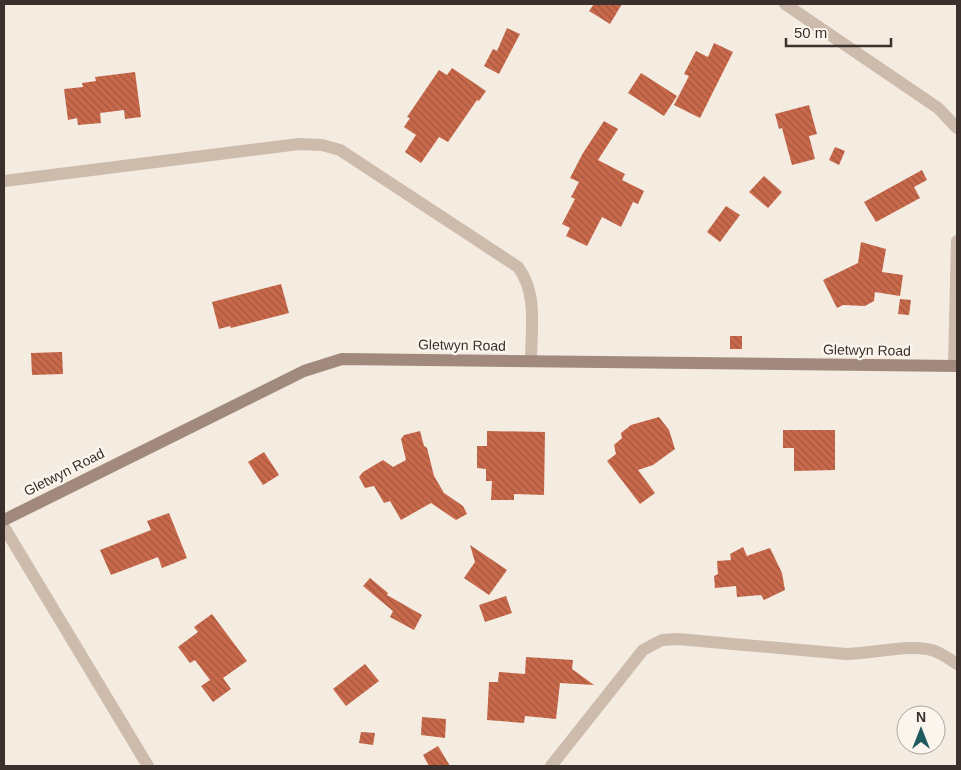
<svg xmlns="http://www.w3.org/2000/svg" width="961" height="770" font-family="Helvetica,sans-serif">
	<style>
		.building { fill: url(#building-back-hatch) }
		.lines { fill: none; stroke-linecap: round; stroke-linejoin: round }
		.street { stroke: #cdbbac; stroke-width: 12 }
		.secondary { stroke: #a18a7d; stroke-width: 12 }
		.labels { text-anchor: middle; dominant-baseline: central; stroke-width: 5; stroke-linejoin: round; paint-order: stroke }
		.street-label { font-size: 14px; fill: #3b302b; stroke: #fbf5ee }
	</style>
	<defs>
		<pattern id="building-back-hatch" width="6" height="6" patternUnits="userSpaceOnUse" patternTransform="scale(1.25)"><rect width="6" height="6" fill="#c8694b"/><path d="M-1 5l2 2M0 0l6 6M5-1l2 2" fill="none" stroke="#a4573f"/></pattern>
	</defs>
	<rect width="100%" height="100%" fill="#f4ebe1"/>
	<g class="building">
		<path d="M 594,4 L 622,4 L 610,24 L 589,11 Z"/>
		<path d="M 507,28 L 520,34 L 499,74 L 484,66 L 493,49 L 497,51 Z"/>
		<path d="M 714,43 L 733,52 L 700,118 L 674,105 L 689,76 L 684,74 L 696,51 L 708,57 Z"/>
		<path d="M 452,68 L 486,91 L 479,101 L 477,100 L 448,142 L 439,137 L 421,163 L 405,152 L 416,135 L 404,127 L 410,118 L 407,117 L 439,70 L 447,75 Z"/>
		<path d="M 135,72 L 141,117 L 125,119 L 124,110 L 100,113 L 101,123 L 78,125 L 77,118 L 68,120 L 64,89 L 83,87 L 82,83 L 96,81 L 95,77 Z"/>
		<path d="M 641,73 L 677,96 L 664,116 L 628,93 Z"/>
		<path d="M 809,105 L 817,134 L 809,136 L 815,159 L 792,165 L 782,128 L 779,129 L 775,114 Z"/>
		<path d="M 604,121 L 618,129 L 598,160 L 625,174 L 622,180 L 644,191 L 638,204 L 633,202 L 621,227 L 602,217 L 587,246 L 566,236 L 570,228 L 562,224 L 575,199 L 571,197 L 579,182 L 570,178 L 583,153 Z"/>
		<path d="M 835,147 L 845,151 L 839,165 L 829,160 Z"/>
		<path d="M 922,170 L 927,180 L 914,187 L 920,198 L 876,222 L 864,202 Z"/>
		<path d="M 764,176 L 782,192 L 768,208 L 749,192 Z"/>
		<path d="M 726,206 L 740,215 L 720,242 L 707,232 Z"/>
		<path d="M 861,242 L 886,249 L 882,272 L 903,275 L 900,296 L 875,292 L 874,301 L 865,306 L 843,305 L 837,308 L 823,280 L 858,263 Z"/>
		<path d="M 281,284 L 289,313 L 231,328 L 230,326 L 219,329 L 212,302 Z"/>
		<path d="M 900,299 L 911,300 L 909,315 L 898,314 Z"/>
		<rect x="730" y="336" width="12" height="13"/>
		<path d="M 62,352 L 63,374 L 32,375 L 31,353 Z"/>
		<path d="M 659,417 L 669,430 L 675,449 L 653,465 L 638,470 L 655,493 L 640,504 L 607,461 L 616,454 L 614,445 L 622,438 L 621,433 L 631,425 Z"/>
		<path d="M 783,430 L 835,430 L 835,470 L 794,471 L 794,448 L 783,448 Z"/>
		<path d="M 420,431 L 424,446 L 427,448 L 434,476 L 444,493 L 463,506 L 467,514 L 456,520 L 431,503 L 401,520 L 390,501 L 384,503 L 374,486 L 365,488 L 359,477 L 363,472 L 383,460 L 393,467 L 406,460 L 401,439 L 404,435 Z"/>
		<path d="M 487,431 L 545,432 L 544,495 L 514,494 L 514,500 L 491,500 L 492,481 L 486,481 L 486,469 L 477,468 L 477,446 L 487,446 Z"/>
		<path d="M 264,452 L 279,475 L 263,485 L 248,462 Z"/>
		<path d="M 169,513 L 187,558 L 162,568 L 158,557 L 111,575 L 100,550 L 151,530 L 147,521 Z"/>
		<path d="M 470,545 L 507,570 L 489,595 L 464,578 L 475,562 Z"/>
		<path d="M 743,547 L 747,556 L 770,548 L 782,573 L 785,590 L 764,600 L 761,595 L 737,597 L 736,586 L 715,588 L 714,576 L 718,574 L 717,561 L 731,560 L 730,554 Z"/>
		<path d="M 370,578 L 388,593 L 387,595 L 422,615 L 414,630 L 390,617 L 393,611 L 363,586 Z"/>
		<path d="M 506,596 L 512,613 L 485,622 L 479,605 Z"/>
		<path d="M 212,614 L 247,661 L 223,678 L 231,689 L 213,702 L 201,686 L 210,680 L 195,660 L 190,663 L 178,647 L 198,632 L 194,627 Z"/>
		<path d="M 526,657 L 573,660 L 572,669 L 594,685 L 560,683 L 556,719 L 525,716 L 524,723 L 487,720 L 489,682 L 498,682 L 499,672 L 525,674 Z"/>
		<path d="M 365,664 L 379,681 L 346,706 L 333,689 Z"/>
		<path d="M 422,717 L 446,719 L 445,738 L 421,735 Z"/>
		<path d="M 361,732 L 375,733 L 373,745 L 359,743 Z"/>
		<path d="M 438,746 L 450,766 L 429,766 L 423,755 Z"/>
	</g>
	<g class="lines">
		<g class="street">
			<path d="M 785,4 L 938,108 L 957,128"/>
			<path d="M 4,181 L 299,144 L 322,145 L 340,150 L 518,267 C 538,294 531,328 531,361"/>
			<path d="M 954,366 L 957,241"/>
			<path d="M 4,527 L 148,766"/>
			<path d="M 551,766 L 643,650 L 662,640 L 678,639 L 846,654 C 871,654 916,642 937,652 C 944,655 951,660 957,664"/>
		</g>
		<path class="secondary" d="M 4,520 L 304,371 L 342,359 L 957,366"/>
	</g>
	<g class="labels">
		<g class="street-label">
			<text transform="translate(462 345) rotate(1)">Gletwyn Road</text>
			<text transform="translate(867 350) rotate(1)">Gletwyn Road</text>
			<text transform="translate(64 472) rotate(-27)">Gletwyn Road</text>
		</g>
	</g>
	<rect width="961" height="770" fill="none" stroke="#3b302b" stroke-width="10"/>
	<g transform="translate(921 730)"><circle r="24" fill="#fbf5ee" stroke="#aea6a0"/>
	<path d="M0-4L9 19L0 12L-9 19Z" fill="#1f5a5e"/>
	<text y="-8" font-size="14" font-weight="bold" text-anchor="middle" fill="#3b302b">N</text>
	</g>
	<path d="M786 38v8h105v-8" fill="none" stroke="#3b302b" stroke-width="2.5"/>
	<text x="794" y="38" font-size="15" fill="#3b302b" stroke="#fbf5ee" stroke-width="4" paint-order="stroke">50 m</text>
</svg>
